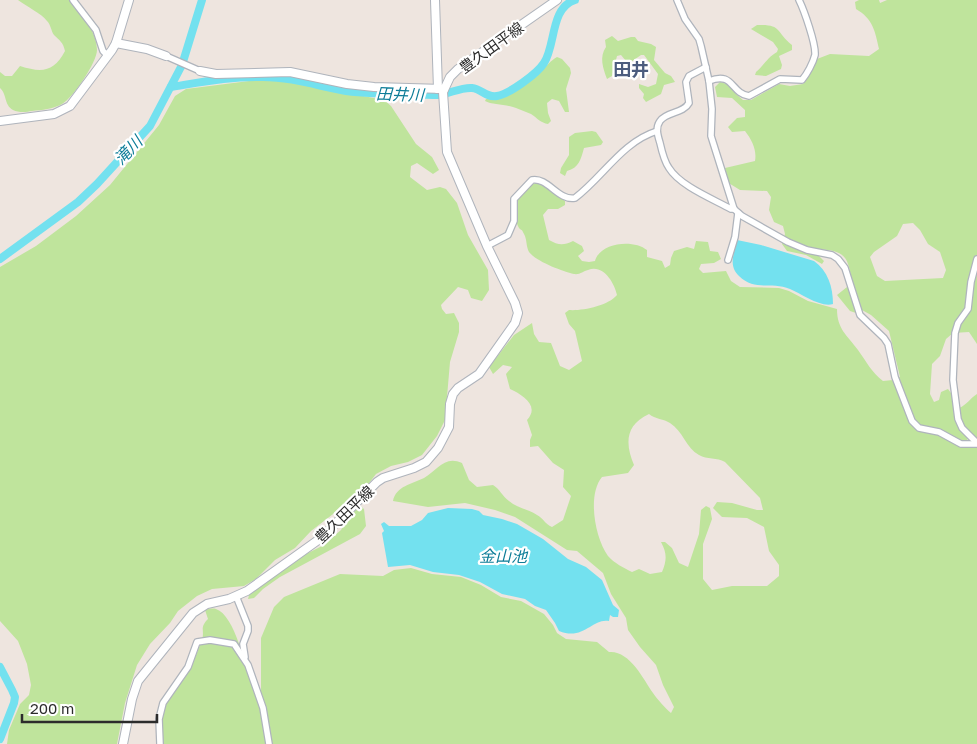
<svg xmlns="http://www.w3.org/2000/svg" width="977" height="744" font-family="'Golos Text','Noto Sans JP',sans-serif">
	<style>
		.green { fill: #bfe49c; fill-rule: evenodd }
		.water { fill: #73e1ef }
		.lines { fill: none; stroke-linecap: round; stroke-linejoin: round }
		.river { stroke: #73e1ef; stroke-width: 8 }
		.street-casing { stroke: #afb4bc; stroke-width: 8 }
		.secondary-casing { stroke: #afb4bc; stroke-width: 10 }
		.street { stroke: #fff; stroke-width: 5.5 }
		.secondary { stroke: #fff; stroke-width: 8 }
		.labels { text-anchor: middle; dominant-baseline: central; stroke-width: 4.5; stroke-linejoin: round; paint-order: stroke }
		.street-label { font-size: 15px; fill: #2c2c2c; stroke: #fff }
		.water-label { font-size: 16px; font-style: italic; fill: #0e7d98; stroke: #fff }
		.quarter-label { font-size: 18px; font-weight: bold; fill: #4c5c7e; stroke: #fff }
	</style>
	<rect width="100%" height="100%" fill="#eee5df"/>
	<g class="green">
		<path d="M 18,0 L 69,0 C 80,14 97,30 97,50 C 97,62 73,98 62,104 C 53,109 42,110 32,111 C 27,112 19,113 13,110 C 4,105 7,94 0,88 L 0,72 L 5,76 L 12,76 L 20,66 C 42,73 54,72 65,51 C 63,42 60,41 54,35 C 51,31 51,25 47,21 C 41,13 27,7 18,0 Z"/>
		<path d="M 859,0 L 879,0 L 880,3 L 887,0 L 977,0 L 977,344 L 969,332 L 953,333 L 946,339 L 940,356 L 932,364 L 930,394 L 934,402 L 939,400 L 941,392 L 948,389 L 951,393 L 954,406 L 959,408 C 967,405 970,398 977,394 L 977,438 L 968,437 L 966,446 L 977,448 L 977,744 L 162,744 C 164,731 161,718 165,705 C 171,688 189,672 196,655 C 198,650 200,645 202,640 C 205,630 199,628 208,619 L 205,610 C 208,609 213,608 216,609 C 235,615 246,669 253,687 L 261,692 L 261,638 L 274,607 L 284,597 L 340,574 L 383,576 L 394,570 L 411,568 L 432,574 L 461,577 L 481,585 L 501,597 L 521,601 L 544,614 L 553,625 L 557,633 L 566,639 L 597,642 L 609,652 C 629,650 643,678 653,693 C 658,700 665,708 671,713 L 674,707 L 663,685 L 656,665 L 640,647 L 628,630 L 626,618 L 611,594 L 603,573 L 577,551 L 567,550 L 515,517 L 495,510 L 465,503 L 428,507 L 393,501 C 396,486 412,484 424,478 C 437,471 444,455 462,463 L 469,480 L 477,487 L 493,485 C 500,489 502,496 509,501 C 517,508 528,509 537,515 C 543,518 545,524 552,527 L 563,520 L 571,496 L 563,487 L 564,470 L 553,463 L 538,446 L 530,447 L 530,440 L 532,435 L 527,420 C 540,406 523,395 510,389 L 506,374 L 512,367 L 503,365 L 493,374 L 489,367 L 514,335 L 532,323 L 534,334 L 539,342 L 551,343 L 560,366 L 569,370 L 582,361 L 575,331 L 569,324 L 565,313 L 569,310 C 582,311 608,306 617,295 C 614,282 603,264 588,270 C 583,271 580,275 574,274 C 562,271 537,262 529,252 C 526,247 527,239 524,234 C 521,228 523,232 519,228 C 515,222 516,212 516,205 C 518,195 526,186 536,183 L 546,187 L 565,201 L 565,205 L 558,209 L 548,209 L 543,215 L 549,240 C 558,245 563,246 573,241 L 582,246 L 584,251 L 578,256 L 582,261 L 589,262 L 595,261 C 600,242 634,239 647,250 L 647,257 L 662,261 L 665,268 L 670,265 L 671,258 L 674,251 L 687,247 L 694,249 L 696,241 L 708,242 L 710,251 L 718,252 L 721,259 L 714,263 L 701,264 L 699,269 L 703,273 L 726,271 L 731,281 L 740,287 L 779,288 L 789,291 L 808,301 L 837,309 C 837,329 847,335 858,350 C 866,361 872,373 883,381 L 893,380 L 900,377 L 889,331 L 871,315 L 862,310 L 856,313 L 850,311 L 837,295 L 852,283 C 848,258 847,251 819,249 L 819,256 L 824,261 L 822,264 L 806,255 L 787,251 L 782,244 L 785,234 L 783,226 L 774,222 L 769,210 L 771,197 L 767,191 L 740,190 L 727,182 L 725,168 L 755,161 C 757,150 752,140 745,131 L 732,132 L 728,127 L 737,118 L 745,117 L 745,110 L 732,98 L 717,97 L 715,87 L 720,82 L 730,85 L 736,94 L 743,100 L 751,100 L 779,84 L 790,86 L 803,84 L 817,59 L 830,54 L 869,56 L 879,49 C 875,31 873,19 856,9 L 855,2 ZM 913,223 L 920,230 L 928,244 L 940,252 L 946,270 L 943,278 L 885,281 L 877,276 L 870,257 L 874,252 L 897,236 L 903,224 ZM 649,414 C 655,419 664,419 670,423 C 683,431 686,448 699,455 C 707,460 717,457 725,462 L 760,498 L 763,510 L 757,510 L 732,503 L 717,502 L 713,508 L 722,517 L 747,518 L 764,527 L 769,551 L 779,565 L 779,576 L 767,586 L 732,586 L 712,590 L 703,579 L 703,544 L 712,519 L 710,508 L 706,506 L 701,510 L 699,534 L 688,567 L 679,563 L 672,548 L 665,542 L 661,542 C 667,553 667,560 662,572 L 650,574 L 639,569 L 632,572 C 624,568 614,563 608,556 C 595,538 587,495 602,477 L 628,473 L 634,465 C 625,444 625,425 649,414 Z"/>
		<path d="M 757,25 C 782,24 775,31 792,45 L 792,50 L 779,56 L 782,65 L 781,69 L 766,76 L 755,75 L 756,72 C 764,65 768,57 777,52 L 778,49 L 773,42 L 751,29 Z"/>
		<path d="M 612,36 L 618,41 L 631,37 L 635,37 L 638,41 L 651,44 L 656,47 L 654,60 L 665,73 L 671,76 L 675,82 L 664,85 L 661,94 L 646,102 L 643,98 L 644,94 L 639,88 L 639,84 L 648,87 L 656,84 L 658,74 L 644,55 L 641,55 L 631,62 L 626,61 L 621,55 L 617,56 L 612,76 L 607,79 C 603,68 599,57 606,47 L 605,40 Z"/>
		<path d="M 557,57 L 562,59 L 570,68 L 571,73 L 566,89 L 569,112 L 565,112 L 559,101 L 552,99 L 547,103 L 548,113 L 551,121 L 548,124 C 541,123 537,118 531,114 C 526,112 521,110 516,108 C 506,104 492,105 485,101 L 486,99 C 509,99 525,85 542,70 C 547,66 550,61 557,57 Z"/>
		<path d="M 249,81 L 285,81 L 384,100 L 391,106 L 416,144 L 432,157 L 439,170 L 433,174 L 417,163 L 411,166 L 410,177 L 427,190 L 440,187 L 446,189 L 457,203 L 468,235 L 488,270 L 489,290 L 482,301 L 471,298 L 468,290 L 458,287 L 441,305 L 442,309 L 446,314 L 454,313 L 459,323 L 459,332 L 450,362 L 445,420 L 437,436 L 422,455 L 408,462 L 391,466 L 376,474 L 363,491 L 311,531 L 295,548 L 275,560 L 256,579 L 244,586 L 212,589 L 197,596 L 178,611 L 170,623 L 150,644 L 137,665 L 125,703 L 117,744 L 7,744 L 9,730 L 20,704 L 29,695 L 31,685 L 27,664 L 18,641 L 0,621 L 0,267 L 36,246 L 76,216 L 110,185 L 159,125 L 175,96 L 186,89 Z"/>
		<path d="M 592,131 L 596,132 L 603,142 L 601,145 L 584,148 C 581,159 579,168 567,171 L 565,176 L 560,173 L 561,168 L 569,155 L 569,137 L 575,133 Z"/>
		<path d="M 361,506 L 364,509 L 366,526 L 360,534 L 280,577 L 263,589 L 254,598 L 248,599 L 250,592 L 302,556 L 322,546 L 341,530 L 351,514 Z"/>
	</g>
	<g class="water">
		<path d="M 737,240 L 761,245 L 814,261 C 828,271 833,287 833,304 C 821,308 802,294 790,289 C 772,281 755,292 739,276 C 728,265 734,254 737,240 Z"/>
		<path d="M 448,508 L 472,509 L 479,511 L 483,515 L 502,519 L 517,524 L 543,539 L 568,559 L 586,567 L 602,580 L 613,605 L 619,610 L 618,617 L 613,617 L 610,615 L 609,621 C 592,618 584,641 559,631 L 555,623 L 546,610 L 535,606 L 525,599 L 502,594 L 480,582 L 459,575 L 433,572 L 410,565 L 388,567 L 382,533 L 384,531 L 381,524 L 384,522 L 389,526 L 411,526 L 422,520 L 428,513 Z"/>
	</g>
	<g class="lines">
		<g class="river">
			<path d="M 171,87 C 202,82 232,76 263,77 C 292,77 318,86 346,91 C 377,95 407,94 438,95 C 449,94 461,87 472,88 C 482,89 486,98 497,96 C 509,94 537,74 544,63 C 556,45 550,8 575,0"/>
			<path d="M 0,259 L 78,202 L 97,184 L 150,126 L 182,65 L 202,0"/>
			<path d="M 0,667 L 12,690 L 15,697 L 14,703 L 0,739"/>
		</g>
		<g class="street-casing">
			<g id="street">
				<path d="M 73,0 L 96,30 L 103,51 L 108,56"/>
				<path d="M 677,0 L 685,19 L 699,39 L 701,46 L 709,81 L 712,109 L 711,136 L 734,209 L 742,216 L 788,242 L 807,250 L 832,255 L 838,259 L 845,268 L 860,315 L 884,338 L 888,344 L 895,377 L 912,421 L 919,428 L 939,432 L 961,444 L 977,444"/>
				<path d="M 166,56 L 200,71"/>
				<path d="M 706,67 L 689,76 L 686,82 L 689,103 C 683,114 667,111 660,121 C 655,128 658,136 660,143 C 662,152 664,161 669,168 C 680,186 713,199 731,209 L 734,209"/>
				<path d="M 709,81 C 734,71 730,93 749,96 L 780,79 L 802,80 C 807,74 813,63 815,55 C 816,44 804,10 799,0"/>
				<path d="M 487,246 L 508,235 L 514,221 L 514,199 L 532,180 C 548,177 558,201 575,198 C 603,177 622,142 657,131"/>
				<path d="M 977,259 L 971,282 L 968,309 L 958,323 L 955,333 L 953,380 L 958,419 L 962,428 L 977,443"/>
				<path d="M 728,260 L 735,237 L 738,213"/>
				<path d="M 236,596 L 248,626 L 248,631 L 243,644 L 245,657"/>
				<path d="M 160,744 L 159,719 L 163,703 L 188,667 L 197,642 L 210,640 L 234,644 L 248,665 L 263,708 L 269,744"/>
			</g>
		</g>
		<g class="secondary-casing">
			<g id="secondary">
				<path d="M 435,0 L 438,89"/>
				<path d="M 116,43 L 147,49 L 166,56"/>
				<path d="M 200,71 L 216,74 L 290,72 L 347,84 L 374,87 L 444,89"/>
				<path d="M 0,121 L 54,114 L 70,106 L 112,50 L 116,43 L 129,0"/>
				<path d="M 123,744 L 132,699 L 138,681 L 193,613 L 207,604 L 229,599 L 247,591 L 321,538 L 377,482 L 383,478 L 414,468 L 426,462 L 438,448 L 449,427 L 450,404 L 453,394 L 458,388 L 479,374 L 515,323 L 518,313 L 515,303 L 487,246 L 447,152 L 443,92 L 450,77 L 458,69 L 557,0"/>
			</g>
		</g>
		<use href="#street" class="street"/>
		<use href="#secondary" class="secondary"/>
	</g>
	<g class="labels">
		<g class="street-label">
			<text transform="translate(491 47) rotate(-36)">豊久田平線</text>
			<text transform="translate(344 514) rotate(-44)">豊久田平線</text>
		</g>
		<g class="water-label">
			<text transform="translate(400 94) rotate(2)">田井川</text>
			<text transform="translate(128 150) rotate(-46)">滝川</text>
			<text x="503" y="556">金山池</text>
		</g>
		<g class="quarter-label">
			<text x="631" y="69">田井</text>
		</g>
	</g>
	<path d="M22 714v8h135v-8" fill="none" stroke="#2c2c2c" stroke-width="2.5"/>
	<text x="30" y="714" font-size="15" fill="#2c2c2c" stroke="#ffffff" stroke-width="4" paint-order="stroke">200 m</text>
</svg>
